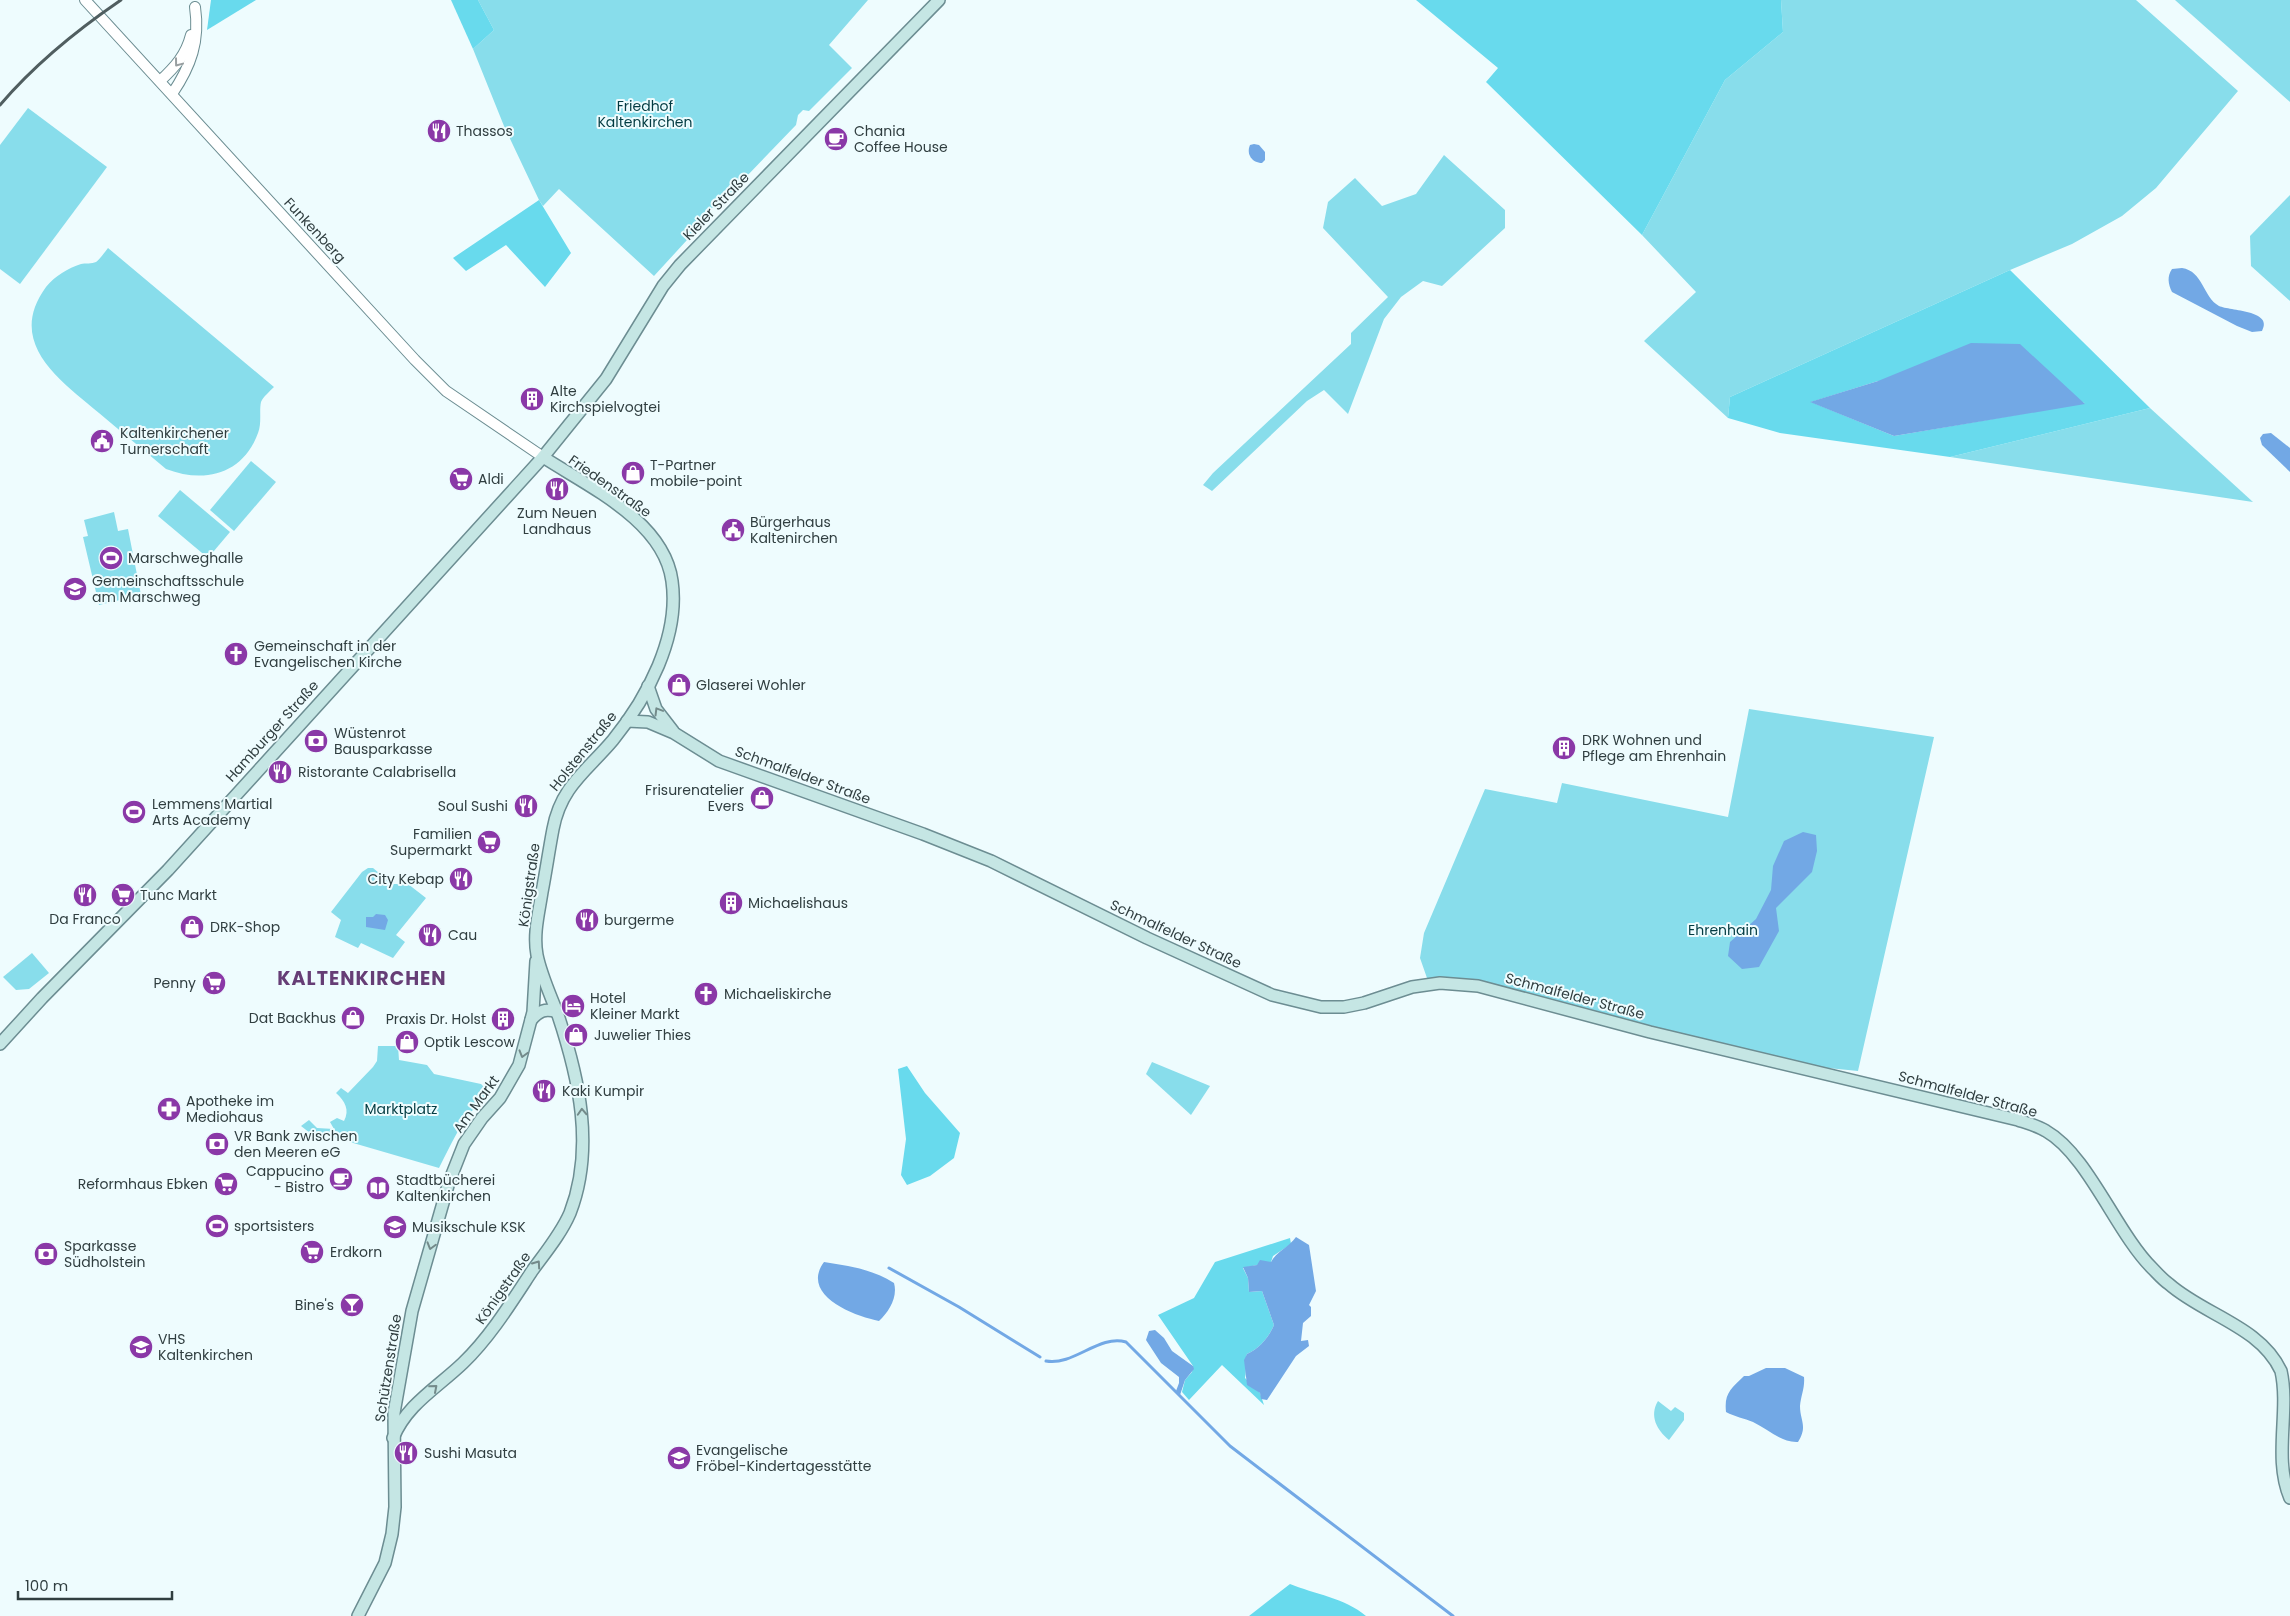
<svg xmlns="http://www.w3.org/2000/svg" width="2290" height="1616" font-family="Poppins,sans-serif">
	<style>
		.green { fill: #88ddeb }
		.forest { fill: #68daed; fill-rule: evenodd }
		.water { fill: #72a8e5 }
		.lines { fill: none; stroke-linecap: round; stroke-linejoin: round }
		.stream { stroke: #72a8e5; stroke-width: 3 }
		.tertiary-casing { stroke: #6c8d92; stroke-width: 12 }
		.secondary-casing { stroke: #6c8d92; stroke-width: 14 }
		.tertiary { stroke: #fff; stroke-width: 10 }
		.secondary { stroke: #c5e6e4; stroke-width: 11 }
		.rail { stroke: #505e60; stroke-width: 3 }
		.oneway { stroke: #989ea0 }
		.oneway2 { stroke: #738a8a }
		.labels { text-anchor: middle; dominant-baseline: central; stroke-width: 4; stroke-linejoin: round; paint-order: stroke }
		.park-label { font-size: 14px; fill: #023b42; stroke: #eefcfe }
		.poi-label { font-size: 14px; fill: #303e40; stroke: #eefcfe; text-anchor: start }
		.street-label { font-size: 14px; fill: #303e40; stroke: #eefcfe }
		.district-label { font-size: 19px; font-weight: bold; letter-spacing: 1px; fill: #663e76; stroke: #eefcfe }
	</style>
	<rect width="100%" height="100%" fill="#eefcfe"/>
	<g class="green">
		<path d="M 478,0 L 868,0 L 829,45 L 852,68 L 809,111 L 803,110 L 798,115 L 796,125 L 719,205 C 706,210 700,213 698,228 L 654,276 L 559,189 L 543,206 L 539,200 L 504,126 L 473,49 L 494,30 Z"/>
		<path d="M 1781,0 L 2136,0 L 2238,91 L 2156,188 L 2122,216 L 2072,244 L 2010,270 L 1730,397 L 1728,418 L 1644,341 L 1696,292 L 1642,235 L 1725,80 L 1783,32 Z"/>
		<path d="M 2175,0 L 2290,0 L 2290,102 Z"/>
		<path d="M 28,108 L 107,167 L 20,284 L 0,269 L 0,145 Z"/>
		<path d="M 1444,155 L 1505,210 L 1505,228 L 1442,286 L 1423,281 L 1401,297 L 1384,319 L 1348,414 L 1324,390 L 1307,401 L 1212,491 L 1203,485 L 1213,473 L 1351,344 L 1351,333 L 1388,297 L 1323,228 L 1328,202 L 1355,178 L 1382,206 L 1416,194 Z"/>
		<path d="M 2290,195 L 2290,301 L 2251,266 L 2250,236 Z"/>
		<path d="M 108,248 L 274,387 C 270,391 263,397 261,402 C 259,411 262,423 258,433 C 243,474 205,484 166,469 C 144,450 121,432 99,413 C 61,381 5,343 46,287 C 55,276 68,268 81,264 C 85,263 92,264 96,262 C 100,259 105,252 108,248 Z"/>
		<path d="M 2150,408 L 2253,502 L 1950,457 Z"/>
		<path d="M 251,461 L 276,482 L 234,531 L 210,510 Z"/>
		<path d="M 180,490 L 230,532 L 208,558 L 158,516 Z"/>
		<path d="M 114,512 L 118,531 L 128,529 L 141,595 L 99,605 L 83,537 L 88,536 L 84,520 Z"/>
		<path d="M 1749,709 L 1934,737 L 1858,1071 L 1808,1066 L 1427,978 L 1420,958 L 1424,933 L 1485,789 L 1557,803 L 1562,783 L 1728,817 Z"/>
		<path d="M 368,868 L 373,868 L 392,884 L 408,884 L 426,898 L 396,935 L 405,942 L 393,958 L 361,943 L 358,948 L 335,937 L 341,920 L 331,912 L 362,872 Z"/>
		<path d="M 32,953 L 49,973 L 29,989 L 16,990 L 3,977 Z"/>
		<path d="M 378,1046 L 398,1046 L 399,1060 L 427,1065 L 434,1074 L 481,1084 L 491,1094 C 466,1109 452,1143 439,1168 L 312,1131 L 310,1133 L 301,1126 L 309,1120 L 317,1128 L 334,1129 L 330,1122 L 337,1118 L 344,1121 C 350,1110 345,1101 336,1093 L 341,1088 L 348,1093 L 373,1067 L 377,1061 Z"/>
		<path d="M 1152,1062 L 1210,1086 L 1191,1115 L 1146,1074 Z"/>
		<path d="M 1658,1401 L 1671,1411 L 1675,1407 L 1684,1413 L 1684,1420 L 1669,1440 C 1657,1430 1649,1416 1658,1401 Z"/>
	</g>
	<g class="forest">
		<path d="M 211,0 L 256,0 L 207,30 Z"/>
		<path d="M 451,0 L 478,0 L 494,30 L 473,49 Z"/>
		<path d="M 1416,0 L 1781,0 L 1783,32 L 1725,80 L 1642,235 L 1486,82 L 1498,68 Z"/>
		<path d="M 539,200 L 571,253 L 545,287 L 506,245 L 466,271 L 453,258 Z"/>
		<path d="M 2010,270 L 2150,408 L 1950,457 L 1780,433 L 1728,418 L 1730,397 ZM 1878,381 L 2085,403 L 1894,436 L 1811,402 Z"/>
		<path d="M 907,1066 L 925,1093 L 960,1133 L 954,1158 L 930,1176 L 907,1185 L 901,1175 L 906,1139 L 898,1069 Z"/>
		<path d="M 1290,1238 L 1291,1244 L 1273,1256 L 1271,1262 L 1243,1268 L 1248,1278 L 1249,1292 L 1262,1291 L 1274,1325 C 1269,1337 1259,1349 1247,1354 C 1244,1362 1247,1369 1245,1378 L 1260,1393 L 1264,1405 L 1222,1365 L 1189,1400 L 1182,1392 L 1185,1380 L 1192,1372 L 1193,1366 L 1158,1315 L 1194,1298 L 1215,1262 Z"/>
		<path d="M 1290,1584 C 1314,1594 1345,1598 1366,1616 L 1249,1616 Z"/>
	</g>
	<g class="water">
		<path d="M 1254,144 L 1259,145 L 1265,152 L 1265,160 L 1262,163 C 1252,163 1246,154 1250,145 Z"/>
		<path d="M 2182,268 C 2203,271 2203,297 2219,306 C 2230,311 2274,310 2262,331 L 2252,332 L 2237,326 L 2172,292 C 2168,284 2167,276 2172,269 Z"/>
		<path d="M 1971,343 L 2020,344 L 2085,404 L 1894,436 L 1810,402 L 1878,381 Z"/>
		<path d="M 2271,433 L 2290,448 L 2290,472 L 2262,445 L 2260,438 L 2263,434 Z"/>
		<path d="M 1803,832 L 1816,835 L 1817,851 L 1812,872 L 1776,908 L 1779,931 L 1759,967 L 1742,969 L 1728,956 L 1730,942 L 1756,919 L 1771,890 L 1773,866 L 1784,841 Z"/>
		<path d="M 376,914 L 385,915 L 388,920 L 385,930 L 366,927 L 366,917 L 373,917 Z"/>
		<path d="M 1296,1237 L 1309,1245 L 1316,1291 L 1309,1305 L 1311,1307 L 1311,1316 L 1303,1323 L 1301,1341 L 1308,1340 L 1309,1346 L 1296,1356 L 1267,1400 L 1261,1399 L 1260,1393 L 1247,1385 L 1244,1360 L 1247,1354 C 1259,1349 1269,1337 1274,1325 L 1262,1291 L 1249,1292 L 1248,1278 L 1243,1267 L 1257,1265 L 1260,1260 L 1271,1262 C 1276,1252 1289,1247 1296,1237 Z"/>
		<path d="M 824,1262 C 849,1266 872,1269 894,1283 C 898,1297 889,1312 879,1321 C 853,1316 800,1295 824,1262 Z"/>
		<path d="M 1155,1330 L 1164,1338 L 1172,1351 L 1193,1366 L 1194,1369 L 1185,1380 L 1180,1395 L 1176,1391 L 1179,1383 L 1179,1377 L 1161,1363 L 1146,1340 L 1149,1331 Z"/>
		<path d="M 1766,1368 L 1785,1368 L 1804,1377 C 1805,1388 1801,1395 1800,1406 C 1800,1421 1808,1426 1798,1442 C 1781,1443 1768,1429 1753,1422 C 1744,1418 1735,1417 1726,1412 C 1724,1393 1731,1389 1744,1376 L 1749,1376 Z"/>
	</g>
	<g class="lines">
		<g class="stream">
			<path d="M 889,1268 L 959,1307 L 1040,1357"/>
			<path d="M 1046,1361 C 1074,1366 1099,1334 1126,1342 L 1230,1446 L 1453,1616"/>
		</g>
		<g class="tertiary-casing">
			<g id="tertiary">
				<path d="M 85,0 L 415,360 L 446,391 L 543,457"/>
				<path d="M 160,81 C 175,67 186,55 191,35"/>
				<path d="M 172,94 C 191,66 200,41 195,7"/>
			</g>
		</g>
		<g class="secondary-casing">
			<g id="secondary">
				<path d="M 648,686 L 656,709 L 673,731"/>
				<path d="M 627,721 L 648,722 L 674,733 L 719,761 L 923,834 L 991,861 L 1147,938 L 1272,995 L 1321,1007 L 1344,1007 L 1364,1003 L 1412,987 L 1440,983 L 1478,986 L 1650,1032 L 2018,1120 C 2027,1123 2038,1126 2046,1131 C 2088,1155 2116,1232 2152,1268 C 2158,1274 2163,1280 2169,1284 C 2204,1315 2260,1326 2281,1371 C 2290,1411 2273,1458 2290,1498"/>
				<path d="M 531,1020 C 539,1011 545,1008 557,1012"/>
				<path d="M 0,1044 L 42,998 L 168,870 L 543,457 L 606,379 L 663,286 L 680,265 L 939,0"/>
				<path d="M 393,1438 C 407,1404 437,1388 463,1363 C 490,1337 511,1303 532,1271 C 545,1253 561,1234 570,1213 C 595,1148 579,1078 558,1015 C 551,996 541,975 537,955 C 533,934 539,912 542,892 C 546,871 549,850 553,829 C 561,786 587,771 613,740 C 647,698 680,637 672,581 C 664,521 589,487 543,457"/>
				<path d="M 358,1616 L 385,1563 L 392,1534 L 395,1507 L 394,1413 L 412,1311 L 449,1182 L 464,1144 L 482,1118 L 500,1098 L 519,1065 L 533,1012 L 536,961"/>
			</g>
		</g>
		<use href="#tertiary" class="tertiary"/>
		<use href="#secondary" class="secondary"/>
		<path class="rail" d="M 0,105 C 35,64 77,30 121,0"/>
	</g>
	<defs><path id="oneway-chevron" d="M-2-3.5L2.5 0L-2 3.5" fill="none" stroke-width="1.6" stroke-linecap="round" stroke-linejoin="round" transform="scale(1.25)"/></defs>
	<use class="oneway" href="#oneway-chevron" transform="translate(178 63) rotate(127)"/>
	<g class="oneway2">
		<use href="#oneway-chevron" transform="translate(658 711) rotate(-121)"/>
		<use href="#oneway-chevron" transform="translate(523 1054) rotate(106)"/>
		<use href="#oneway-chevron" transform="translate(582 1112) rotate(-93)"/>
		<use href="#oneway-chevron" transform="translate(431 1246) rotate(106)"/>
		<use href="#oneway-chevron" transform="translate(537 1264) rotate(-55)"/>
		<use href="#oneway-chevron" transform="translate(434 1388) rotate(-41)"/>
	</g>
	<defs>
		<g id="restaurant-disc" transform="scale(1.25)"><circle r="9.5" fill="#8a38a7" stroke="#eefcfe"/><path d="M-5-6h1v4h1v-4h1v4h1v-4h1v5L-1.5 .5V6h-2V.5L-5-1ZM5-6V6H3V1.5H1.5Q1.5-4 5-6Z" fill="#fff"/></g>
		<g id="cafe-disc" transform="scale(1.25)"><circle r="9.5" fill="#8a38a7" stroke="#eefcfe"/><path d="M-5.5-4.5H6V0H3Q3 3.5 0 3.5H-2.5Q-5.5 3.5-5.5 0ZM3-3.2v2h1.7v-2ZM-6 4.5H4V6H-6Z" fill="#fff"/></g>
		<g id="building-disc" transform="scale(1.25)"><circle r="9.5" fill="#8a38a7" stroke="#eefcfe"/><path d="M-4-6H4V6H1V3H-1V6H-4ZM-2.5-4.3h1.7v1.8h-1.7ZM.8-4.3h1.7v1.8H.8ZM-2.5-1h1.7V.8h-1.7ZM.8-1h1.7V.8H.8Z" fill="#fff"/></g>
		<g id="civic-disc" transform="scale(1.25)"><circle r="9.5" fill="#8a38a7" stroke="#eefcfe"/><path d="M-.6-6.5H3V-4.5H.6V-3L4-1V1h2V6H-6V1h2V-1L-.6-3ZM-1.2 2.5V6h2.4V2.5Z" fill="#fff"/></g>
		<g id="shop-disc" transform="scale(1.25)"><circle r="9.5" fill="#8a38a7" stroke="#eefcfe"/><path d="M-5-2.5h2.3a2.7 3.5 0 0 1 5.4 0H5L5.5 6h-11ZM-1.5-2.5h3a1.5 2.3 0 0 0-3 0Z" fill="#fff"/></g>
		<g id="supermarket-disc" transform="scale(1.25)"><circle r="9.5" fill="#8a38a7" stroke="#eefcfe"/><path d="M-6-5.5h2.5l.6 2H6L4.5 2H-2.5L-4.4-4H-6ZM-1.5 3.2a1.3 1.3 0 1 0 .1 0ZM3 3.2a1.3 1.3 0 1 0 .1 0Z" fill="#fff"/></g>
		<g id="stadium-disc" transform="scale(1.25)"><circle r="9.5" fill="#8a38a7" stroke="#eefcfe"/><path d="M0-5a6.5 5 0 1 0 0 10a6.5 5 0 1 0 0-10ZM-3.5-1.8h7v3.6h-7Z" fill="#fff"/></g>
		<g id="school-disc" transform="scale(1.25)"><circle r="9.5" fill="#8a38a7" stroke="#eefcfe"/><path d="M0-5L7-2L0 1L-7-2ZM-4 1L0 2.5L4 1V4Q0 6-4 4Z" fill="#fff"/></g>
		<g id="church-disc" transform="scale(1.25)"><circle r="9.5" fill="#8a38a7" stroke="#eefcfe"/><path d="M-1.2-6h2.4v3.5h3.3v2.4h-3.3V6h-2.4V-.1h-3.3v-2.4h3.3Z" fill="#fff"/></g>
		<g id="bank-disc" transform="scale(1.25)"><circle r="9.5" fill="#8a38a7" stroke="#eefcfe"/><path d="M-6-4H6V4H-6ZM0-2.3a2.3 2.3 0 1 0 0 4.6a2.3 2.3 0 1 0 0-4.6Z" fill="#fff"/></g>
		<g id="hotel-disc" transform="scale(1.25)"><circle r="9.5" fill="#8a38a7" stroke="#eefcfe"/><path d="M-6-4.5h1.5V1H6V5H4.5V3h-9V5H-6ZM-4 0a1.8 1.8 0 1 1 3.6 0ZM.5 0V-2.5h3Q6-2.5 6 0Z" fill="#fff"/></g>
		<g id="pharmacy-disc" transform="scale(1.25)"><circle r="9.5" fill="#8a38a7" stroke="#eefcfe"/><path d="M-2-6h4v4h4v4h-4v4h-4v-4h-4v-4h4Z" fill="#fff"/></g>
		<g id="library-disc" transform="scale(1.25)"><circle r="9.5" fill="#8a38a7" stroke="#eefcfe"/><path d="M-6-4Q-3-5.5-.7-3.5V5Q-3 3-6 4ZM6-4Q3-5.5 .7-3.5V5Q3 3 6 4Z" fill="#fff"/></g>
		<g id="bar-disc" transform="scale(1.25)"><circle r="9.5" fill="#8a38a7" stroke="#eefcfe"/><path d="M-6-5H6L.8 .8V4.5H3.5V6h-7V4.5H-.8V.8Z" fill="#fff"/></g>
		<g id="university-disc" transform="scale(1.25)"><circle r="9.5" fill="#8a38a7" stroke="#eefcfe"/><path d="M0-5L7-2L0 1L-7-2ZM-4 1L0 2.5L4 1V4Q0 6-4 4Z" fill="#fff"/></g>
	</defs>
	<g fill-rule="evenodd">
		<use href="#restaurant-disc" x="439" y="131"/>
		<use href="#cafe-disc" x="836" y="139"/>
		<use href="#building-disc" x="532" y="399"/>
		<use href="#civic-disc" x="102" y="441"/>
		<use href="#shop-disc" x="633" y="473"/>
		<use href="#supermarket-disc" x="461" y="479"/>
		<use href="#restaurant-disc" x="557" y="489"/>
		<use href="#civic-disc" x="733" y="530"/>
		<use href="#stadium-disc" x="111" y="558"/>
		<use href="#school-disc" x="75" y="589"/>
		<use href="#church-disc" x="236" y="654"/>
		<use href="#shop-disc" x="679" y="685"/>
		<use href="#bank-disc" x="316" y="741"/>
		<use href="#building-disc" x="1564" y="748"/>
		<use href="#restaurant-disc" x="280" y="772"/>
		<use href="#shop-disc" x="762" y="798"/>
		<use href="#restaurant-disc" x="526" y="806"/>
		<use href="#stadium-disc" x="134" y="812"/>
		<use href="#supermarket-disc" x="489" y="842"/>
		<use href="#restaurant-disc" x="461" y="879"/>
		<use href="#restaurant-disc" x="85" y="895"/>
		<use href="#supermarket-disc" x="123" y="895"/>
		<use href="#building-disc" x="731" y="903"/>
		<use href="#restaurant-disc" x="587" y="920"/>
		<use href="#shop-disc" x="192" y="927"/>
		<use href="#restaurant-disc" x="430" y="935"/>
		<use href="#supermarket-disc" x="214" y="983"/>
		<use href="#church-disc" x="706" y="994"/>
		<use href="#hotel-disc" x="573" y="1006"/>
		<use href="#shop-disc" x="353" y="1018"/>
		<use href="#building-disc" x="503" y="1019"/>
		<use href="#shop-disc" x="576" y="1035"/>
		<use href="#shop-disc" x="407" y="1042"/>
		<use href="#restaurant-disc" x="544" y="1091"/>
		<use href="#pharmacy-disc" x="169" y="1109"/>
		<use href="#bank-disc" x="217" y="1144"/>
		<use href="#cafe-disc" x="341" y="1179"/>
		<use href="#supermarket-disc" x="226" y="1184"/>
		<use href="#library-disc" x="378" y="1188"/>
		<use href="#stadium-disc" x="217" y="1226"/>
		<use href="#school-disc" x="395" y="1227"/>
		<use href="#supermarket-disc" x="312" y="1252"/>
		<use href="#bank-disc" x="46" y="1254"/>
		<use href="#bar-disc" x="352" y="1305"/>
		<use href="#university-disc" x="141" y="1347"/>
		<use href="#restaurant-disc" x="406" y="1453"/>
		<use href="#school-disc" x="679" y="1458"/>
	</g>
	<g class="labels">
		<g class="park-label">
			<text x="645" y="106">Friedhof<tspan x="645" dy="16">Kaltenkirchen</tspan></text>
			<text x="1723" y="930">Ehrenhain</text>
			<text x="401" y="1109">Marktplatz</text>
		</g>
		<g class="poi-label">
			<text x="456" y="131">Thassos</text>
			<text x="854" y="131">Chania<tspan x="854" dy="16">Coffee House</tspan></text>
			<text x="550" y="391">Alte<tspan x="550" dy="16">Kirchspielvogtei</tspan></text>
			<text x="120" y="433">Kaltenkirchener<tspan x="120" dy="16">Turnerschaft</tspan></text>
			<text x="650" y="465">T-Partner<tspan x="650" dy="16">mobile-point</tspan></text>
			<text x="478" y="479">Aldi</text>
			<text x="557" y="513" text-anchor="middle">Zum Neuen<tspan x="557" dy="16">Landhaus</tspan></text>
			<text x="750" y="522">Bürgerhaus<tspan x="750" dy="16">Kaltenirchen</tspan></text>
			<text x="128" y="558">Marschweghalle</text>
			<text x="92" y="581">Gemeinschaftsschule<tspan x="92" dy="16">am Marschweg</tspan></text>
			<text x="254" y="646">Gemeinschaft in der<tspan x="254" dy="16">Evangelischen Kirche</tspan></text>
			<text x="696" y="685">Glaserei Wohler</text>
			<text x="334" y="733">Wüstenrot<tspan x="334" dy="16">Bausparkasse</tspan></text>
			<text x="1582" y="740">DRK Wohnen und<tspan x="1582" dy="16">Pflege am Ehrenhain</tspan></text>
			<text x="298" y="772">Ristorante Calabrisella</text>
			<text x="744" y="790" text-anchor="end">Frisurenatelier<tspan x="744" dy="16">Evers</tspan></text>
			<text x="152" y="804">Lemmens Martial<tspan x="152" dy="16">Arts Academy</tspan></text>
			<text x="508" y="806" text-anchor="end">Soul Sushi</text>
			<text x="472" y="834" text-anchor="end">Familien<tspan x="472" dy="16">Supermarkt</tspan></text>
			<text x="444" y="879" text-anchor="end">City Kebap</text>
			<text x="140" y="895">Tunc Markt</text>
			<text x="748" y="903">Michaelishaus</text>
			<text x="85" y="919" text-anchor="middle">Da Franco</text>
			<text x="604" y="920">burgerme</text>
			<text x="210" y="927">DRK-Shop</text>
			<text x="448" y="935">Cau</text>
			<text x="196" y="983" text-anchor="end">Penny</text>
			<text x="724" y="994">Michaeliskirche</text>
			<text x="590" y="998">Hotel<tspan x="590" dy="16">Kleiner Markt</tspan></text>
			<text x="336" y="1018" text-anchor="end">Dat Backhus</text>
			<text x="486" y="1019" text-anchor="end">Praxis Dr. Holst</text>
			<text x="594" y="1035">Juwelier Thies</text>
			<text x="424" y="1042">Optik Lescow</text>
			<text x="562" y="1091">Kaki Kumpir</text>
			<text x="186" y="1101">Apotheke im<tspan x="186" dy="16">Mediohaus</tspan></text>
			<text x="234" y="1136">VR Bank zwischen<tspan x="234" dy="16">den Meeren eG</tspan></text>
			<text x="324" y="1171" text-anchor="end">Cappucino<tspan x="324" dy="16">- Bistro</tspan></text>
			<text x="396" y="1180">Stadtbücherei<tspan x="396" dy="16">Kaltenkirchen</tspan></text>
			<text x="208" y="1184" text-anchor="end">Reformhaus Ebken</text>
			<text x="234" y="1226">sportsisters</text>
			<text x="412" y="1227">Musikschule KSK</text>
			<text x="64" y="1246">Sparkasse<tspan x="64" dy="16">Südholstein</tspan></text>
			<text x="330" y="1252">Erdkorn</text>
			<text x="334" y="1305" text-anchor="end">Bine's</text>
			<text x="158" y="1339">VHS<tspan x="158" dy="16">Kaltenkirchen</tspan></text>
			<text x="696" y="1450">Evangelische<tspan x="696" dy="16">Fröbel-Kindertagesstätte</tspan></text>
			<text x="424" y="1453">Sushi Masuta</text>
		</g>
		<g class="street-label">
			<text transform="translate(716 206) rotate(-46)">Kieler Straße</text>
			<text transform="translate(315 230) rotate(47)">Funkenberg</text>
			<text transform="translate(610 486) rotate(35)">Friedenstraße</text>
			<text transform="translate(272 731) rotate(-48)">Hamburger Straße</text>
			<text transform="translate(583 751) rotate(-51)">Holstenstraße</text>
			<text transform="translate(803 775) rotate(20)">Schmalfelder Straße</text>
			<text transform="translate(529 885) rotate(-82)">Königstraße</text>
			<text transform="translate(1176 934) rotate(25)">Schmalfelder Straße</text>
			<text transform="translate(1575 996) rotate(15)">Schmalfelder Straße</text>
			<text transform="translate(1968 1094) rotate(15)">Schmalfelder Straße</text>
			<text transform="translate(476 1104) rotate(-54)">Am Markt</text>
			<text transform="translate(503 1288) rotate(-55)">Königstraße</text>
			<text transform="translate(388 1368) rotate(-81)">Schützenstraße</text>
		</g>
		<g class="district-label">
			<text x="362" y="978">KALTENKIRCHEN</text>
		</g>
	</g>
	<path d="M18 1591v8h154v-8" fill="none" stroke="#303e40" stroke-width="2.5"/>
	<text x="25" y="1591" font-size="15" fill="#303e40" stroke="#eefcfe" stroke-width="4" paint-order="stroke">100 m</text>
</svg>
